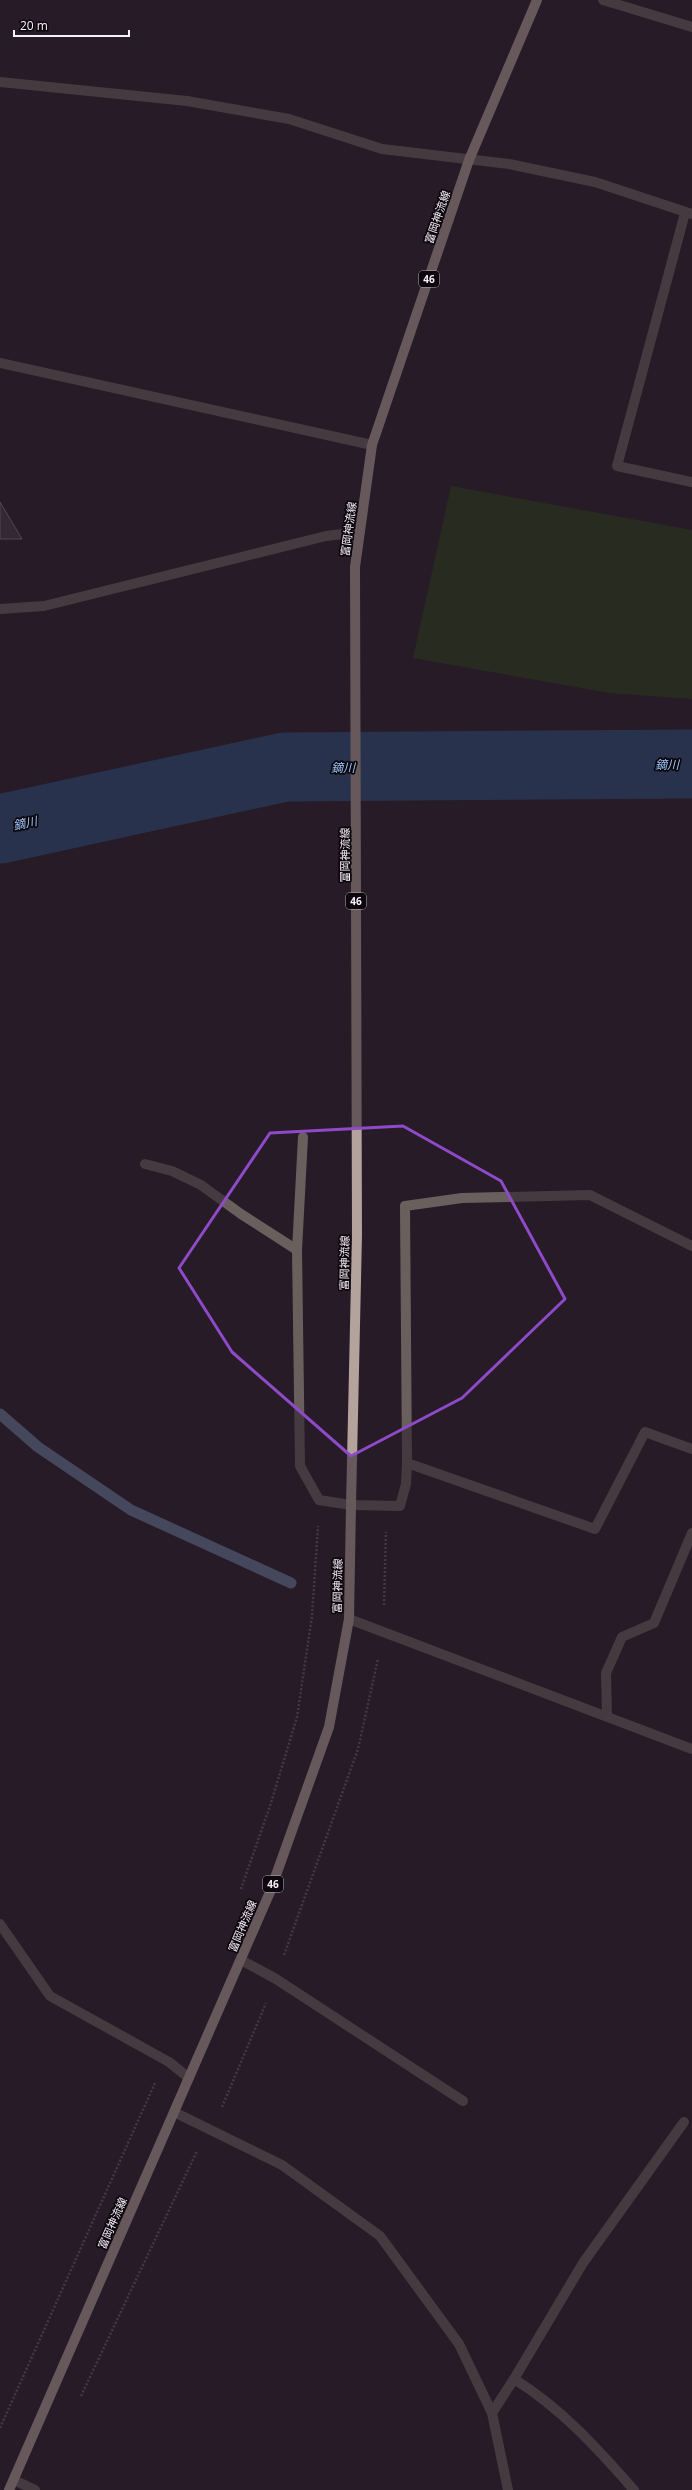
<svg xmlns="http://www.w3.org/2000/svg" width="692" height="2490" font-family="'Open Sans','Noto Sans JP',sans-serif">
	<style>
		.green { fill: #2a411a }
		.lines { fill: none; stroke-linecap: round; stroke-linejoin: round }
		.stream { stroke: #6a7fa0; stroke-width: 11 }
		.river { stroke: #2d4e7a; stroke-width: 69 }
		.building { fill: #443846; stroke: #887b8a }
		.path { stroke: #665c67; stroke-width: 2.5; stroke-dasharray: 2 2; stroke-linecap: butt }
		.minor { stroke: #69605d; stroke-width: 10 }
		.major { stroke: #b4a29c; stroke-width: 10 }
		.marked { fill: none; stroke: #8e4ac8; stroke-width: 3; stroke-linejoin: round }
		.labels { text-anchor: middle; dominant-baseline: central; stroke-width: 3.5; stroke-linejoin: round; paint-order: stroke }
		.shield { fill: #0c070c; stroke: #b2abb3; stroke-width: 1 }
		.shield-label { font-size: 10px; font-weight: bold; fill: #f9f1fa }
		.street-label { font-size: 11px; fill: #f9f1fa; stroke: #0c070c }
		.water-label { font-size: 12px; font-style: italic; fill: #9dc7ff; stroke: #0c070c }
	</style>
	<rect width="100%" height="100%" fill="#261b27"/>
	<path class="green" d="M 451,486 L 692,530 L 692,699 L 610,693 L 413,658 Z"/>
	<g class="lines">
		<path class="stream" d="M 0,1414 L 38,1447 L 131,1510 L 291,1583"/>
		<path class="river" d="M 0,829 L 285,767 L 692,764"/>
	</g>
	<path class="building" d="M 0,502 L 22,539 L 0,539 Z"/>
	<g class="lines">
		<g class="path">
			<path d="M 384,1605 L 386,1532"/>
			<path d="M 241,1889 L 270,1806 L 297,1717 L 312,1616 L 318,1526"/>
			<path d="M 284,1955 L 358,1749 L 378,1659"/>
			<path d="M 222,2107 L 266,2003"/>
			<path d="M 81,2396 L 197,2151"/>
			<path d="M 0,2428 L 155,2083"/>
		</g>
		<g class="minor">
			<path d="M 603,0 L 692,27"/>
			<path d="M 0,82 L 187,101 L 289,119 L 382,149 L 509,164 L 595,182 L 692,214"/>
			<path d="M 685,213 L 617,466 L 692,482"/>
			<path d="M 0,363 L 372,445"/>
			<path d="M 0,609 L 44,606 L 326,536 L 360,532"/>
			<path d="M 303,1137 L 297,1250 L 300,1466 L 319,1500 L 351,1505 L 400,1506 L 406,1484 L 407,1463 L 405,1206 L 462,1198 L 590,1195 L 692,1246"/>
			<path d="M 145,1164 L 172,1171 L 201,1185 L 241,1214 L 297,1250"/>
			<path d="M 407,1463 L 595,1529 L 645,1432 L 692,1449"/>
			<path d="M 349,1619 L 692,1749"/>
			<path d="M 607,1717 L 606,1673 L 622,1637 L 654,1623 L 692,1533"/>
			<path d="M 0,1924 L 50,1996 L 169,2062 L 189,2078"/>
			<path d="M 241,1960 L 276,1979 L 463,2101"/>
			<path d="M 174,2112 L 282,2165 L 380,2236 L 459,2344 L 492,2413 L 508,2490"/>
			<path d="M 514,2379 C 561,2408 598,2449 634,2490"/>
			<path d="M 492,2413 L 514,2379 L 583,2263 L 684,2122"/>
			<path d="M 14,2480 L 35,2490"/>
		</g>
		<path class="major" d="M 9,2490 L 270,1892 L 329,1727 L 349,1619 L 351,1505 L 357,1235 L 355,567 L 372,445 L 469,160 L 537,0"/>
	</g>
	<path d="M0 0H692V2490H0ZM 403,1126 L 501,1181 L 565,1299 L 462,1398 L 351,1456 L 232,1352 L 179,1268 L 270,1133 Z" fill="#261b27" fill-opacity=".55" fill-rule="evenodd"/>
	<path class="marked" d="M 403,1126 L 501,1181 L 565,1299 L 462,1398 L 351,1456 L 232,1352 L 179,1268 L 270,1133 Z"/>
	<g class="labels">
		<g class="shield">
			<rect x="419" y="271" width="20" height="16" rx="3"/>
			<rect x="346" y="893" width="20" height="16" rx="3"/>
			<rect x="263" y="1876" width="20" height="16" rx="3"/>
		</g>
		<g class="shield-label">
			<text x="429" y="279">46</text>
			<text x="356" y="901">46</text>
			<text x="273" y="1884">46</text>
		</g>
		<g class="street-label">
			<text transform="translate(437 217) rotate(-71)">富岡神流線</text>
			<text transform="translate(348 529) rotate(-82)">富岡神流線</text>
			<text transform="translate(344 855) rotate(-90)">富岡神流線</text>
			<text transform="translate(344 1263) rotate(-89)">富岡神流線</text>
			<text transform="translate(337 1586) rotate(-89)">富岡神流線</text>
			<text transform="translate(242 1926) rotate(-67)">富岡神流線</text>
			<text transform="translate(112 2223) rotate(-66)">富岡神流線</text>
		</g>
		<g class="water-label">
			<text x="667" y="764">鏑川</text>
			<text x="343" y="767">鏑川</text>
			<text transform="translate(25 823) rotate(-12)">鏑川</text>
		</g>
	</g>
	<path d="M14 30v6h115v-6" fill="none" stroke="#f9f1fa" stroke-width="2"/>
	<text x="20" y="30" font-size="12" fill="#f9f1fa" stroke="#0c070c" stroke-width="3" paint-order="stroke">20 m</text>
</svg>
